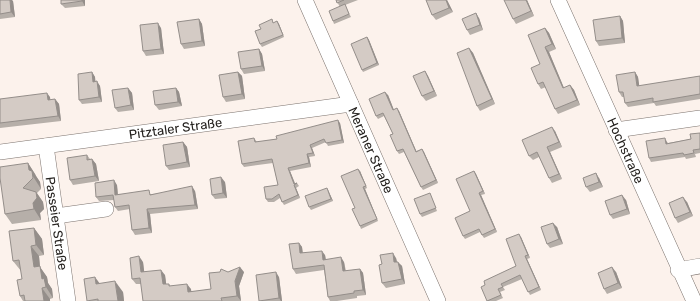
<svg xmlns="http://www.w3.org/2000/svg" width="700" height="301" font-family="Rubik,sans-serif">
	<style>
		.lines { fill: none; stroke-linecap: round; stroke-linejoin: round }
		.minor-casing { stroke: #7c736e; stroke-width: 16 }
		.minor { stroke: #fff; stroke-width: 15 }
		.wall { fill: #b6afa9 }
		.shaded-wall { fill: #948e8a }
		.building { fill: #d4cbc5; stroke: #948e8a }
		.labels { text-anchor: middle; dominant-baseline: central; stroke-width: 3; stroke-linejoin: round; paint-order: stroke }
		.street-label { font-size: 13px; fill: #24211e; stroke: #fcf2ec }
	</style>
	<rect width="100%" height="100%" fill="#fcf2ec"/>
	<g class="lines">
		<g class="minor-casing">
			<g id="minor">
				<path id="s1" d="M 305,0 L 438,301"/>
				<path id="s2" d="M 558,0 L 694,301"/>
				<path d="M 616,130 L 700,118"/>
				<path id="s3" d="M 46,146 L 68,301"/>
				<path id="s4" d="M 0,152 L 351,104"/>
				<path d="M 56,216 L 106,209"/>
				<path d="M 678,270 L 700,266"/>
			</g>
		</g>
		<use href="#minor" class="minor"/>
	</g>
	<g class="wall">
		<path d="M 0,0 L 13,1 L 15,17 L 0,19 Z"/>
		<path d="M 85,0 L 85,6 L 65,8 L 61,4 Z"/>
		<path d="M 336,0 L 358,0 L 345,5 L 351,17 L 334,24 L 333,21 L 340,7 Z"/>
		<path d="M 426,0 L 447,0 L 453,12 L 436,20 L 432,15 Z"/>
		<path d="M 527,0 L 534,16 L 516,24 L 513,19 Z"/>
		<path d="M 620,16 L 623,21 L 625,43 L 599,46 L 596,41 Z"/>
		<path d="M 479,18 L 483,30 L 470,35 L 467,30 Z"/>
		<path d="M 199,19 L 202,24 L 205,46 L 184,49 L 181,44 Z"/>
		<path d="M 277,21 L 279,24 L 284,37 L 262,47 L 260,44 L 274,23 Z"/>
		<path d="M 161,28 L 164,54 L 146,56 L 143,51 Z"/>
		<path d="M 545,28 L 549,33 L 556,49 L 549,52 L 564,88 L 570,85 L 574,90 L 580,105 L 558,114 L 555,109 L 546,87 L 541,89 L 538,84 Z"/>
		<path d="M 367,37 L 369,40 L 379,65 L 363,72 L 362,70 Z"/>
		<path d="M 469,48 L 473,53 L 495,104 L 480,111 L 477,106 Z"/>
		<path d="M 259,49 L 262,54 L 265,71 L 244,74 L 241,69 Z"/>
		<path d="M 425,71 L 428,76 L 437,96 L 426,101 L 422,96 Z"/>
		<path d="M 92,72 L 95,77 L 95,81 L 100,86 L 102,102 L 82,104 L 79,100 Z"/>
		<path d="M 238,72 L 242,76 L 245,99 L 226,102 L 223,97 Z"/>
		<path d="M 635,72 L 638,77 L 639,86 L 700,76 L 700,99 L 656,106 L 654,103 L 628,107 L 625,103 L 624,97 L 622,97 L 619,92 Z"/>
		<path d="M 128,88 L 132,93 L 134,110 L 118,112 L 115,108 Z"/>
		<path d="M 176,88 L 179,92 L 182,106 L 159,110 L 155,105 Z"/>
		<path d="M 388,95 L 394,110 L 399,111 L 416,151 L 422,149 L 424,152 L 438,183 L 423,190 L 421,187 L 404,152 L 399,154 L 397,151 L 393,134 L 384,116 L 378,119 L 376,116 Z"/>
		<path d="M 50,97 L 50,100 L 55,99 L 59,104 L 61,121 L 0,128 L 0,99 Z"/>
		<path d="M 340,123 L 344,143 L 328,146 L 326,142 L 312,148 L 315,156 L 309,157 L 311,167 L 290,171 L 295,183 L 297,183 L 299,186 L 296,188 L 300,198 L 284,205 L 280,198 L 274,202 L 268,202 L 266,199 L 278,185 L 273,163 L 244,167 L 242,164 L 254,138 L 257,142 L 277,139 Z"/>
		<path d="M 555,131 L 562,147 L 550,152 L 562,179 L 552,183 L 549,178 L 539,157 L 533,160 L 529,156 Z"/>
		<path d="M 700,133 L 700,153 L 695,154 L 696,157 L 686,159 L 685,157 L 651,162 L 649,158 L 667,142 L 668,143 L 691,139 Z"/>
		<path d="M 183,142 L 187,147 L 190,167 L 169,170 L 166,166 Z"/>
		<path d="M 87,155 L 90,159 L 92,159 L 96,164 L 99,181 L 73,185 L 70,180 Z"/>
		<path d="M 28,163 L 35,174 L 36,176 L 40,182 L 41,189 L 37,193 L 43,202 L 44,209 L 40,213 L 41,220 L 12,224 L 5,214 Z"/>
		<path d="M 360,171 L 367,188 L 365,189 L 378,221 L 361,229 L 360,226 L 355,208 Z"/>
		<path d="M 474,171 L 476,174 L 485,194 L 481,195 L 497,232 L 484,238 L 480,232 L 465,239 L 463,236 L 470,211 Z"/>
		<path d="M 599,178 L 603,187 L 590,192 L 586,187 Z"/>
		<path d="M 225,182 L 227,198 L 215,199 L 212,195 Z"/>
		<path d="M 117,185 L 118,194 L 152,194 L 195,191 L 198,209 L 150,214 L 152,233 L 135,235 L 132,230 L 130,209 L 118,211 L 115,207 L 114,200 L 99,201 L 96,197 Z"/>
		<path d="M 328,190 L 333,201 L 311,210 L 309,207 Z"/>
		<path d="M 430,193 L 431,196 L 437,211 L 422,217 L 420,214 Z"/>
		<path d="M 626,200 L 630,214 L 613,219 L 610,215 Z"/>
		<path d="M 687,202 L 693,216 L 678,223 L 675,218 Z"/>
		<path d="M 557,227 L 563,244 L 550,248 L 547,244 Z"/>
		<path d="M 34,228 L 42,239 L 44,255 L 39,256 L 40,267 L 47,277 L 48,283 L 52,289 L 53,298 L 50,299 L 50,301 L 23,301 L 20,296 L 22,279 L 21,271 L 13,261 Z"/>
		<path d="M 521,237 L 530,258 L 527,259 L 541,290 L 530,295 L 522,279 L 503,287 L 505,290 L 500,292 L 503,298 L 496,301 L 487,301 L 485,285 L 516,266 Z"/>
		<path d="M 299,243 L 302,247 L 303,253 L 325,255 L 326,259 L 344,262 L 346,271 L 360,269 L 363,273 L 366,295 L 357,296 L 357,298 L 337,301 L 330,301 L 328,297 L 324,270 L 296,274 L 293,269 Z"/>
		<path d="M 396,258 L 397,262 L 402,266 L 405,284 L 386,288 L 382,283 L 382,264 Z"/>
		<path d="M 143,262 L 144,272 L 165,275 L 166,284 L 169,284 L 170,286 L 191,289 L 191,292 L 211,289 L 228,272 L 244,272 L 239,286 L 241,301 L 143,301 L 141,284 L 136,284 L 132,279 Z"/>
		<path d="M 616,272 L 622,288 L 607,294 L 604,289 Z"/>
		<path d="M 279,277 L 282,301 L 259,301 Z"/>
		<path d="M 84,279 L 123,292 L 124,301 L 88,301 Z"/>
	</g>
	<g class="shaded-wall">
		<path d="M 10,0 L 12,0 L 13,1 L 15,17 L 11,12 Z"/>
		<path d="M 82,0 L 85,0 L 85,6 L 82,1 Z"/>
		<path d="M 446,0 L 447,0 L 453,12 L 449,8 Z"/>
		<path d="M 526,0 L 527,0 L 534,16 L 531,11 Z"/>
		<path d="M 476,13 L 479,18 L 483,30 L 480,25 Z"/>
		<path d="M 620,16 L 623,21 L 625,43 L 622,38 Z"/>
		<path d="M 199,19 L 202,24 L 205,46 L 202,41 Z"/>
		<path d="M 277,21 L 279,24 L 284,37 L 283,35 Z"/>
		<path d="M 158,23 L 161,28 L 164,54 L 161,49 Z"/>
		<path d="M 545,28 L 549,33 L 556,49 L 552,44 Z"/>
		<path d="M 367,37 L 369,40 L 379,65 L 377,63 Z"/>
		<path d="M 545,47 L 549,52 L 566,93 L 563,88 Z"/>
		<path d="M 469,48 L 473,53 L 495,104 L 492,99 Z"/>
		<path d="M 259,49 L 262,54 L 265,71 L 262,66 Z"/>
		<path d="M 425,71 L 428,76 L 437,96 L 434,91 Z"/>
		<path d="M 92,72 L 95,77 L 96,86 L 93,82 Z"/>
		<path d="M 238,72 L 242,76 L 245,99 L 242,94 Z"/>
		<path d="M 635,72 L 638,77 L 640,91 L 637,86 Z"/>
		<path d="M 97,81 L 100,86 L 102,102 L 99,97 Z"/>
		<path d="M 570,85 L 574,90 L 580,105 L 577,100 Z"/>
		<path d="M 128,88 L 132,93 L 134,110 L 131,105 Z"/>
		<path d="M 176,88 L 179,92 L 182,106 L 178,102 Z"/>
		<path d="M 385,92 L 388,95 L 395,113 L 393,110 Z"/>
		<path d="M 47,93 L 50,97 L 51,105 L 48,100 Z"/>
		<path d="M 55,99 L 59,104 L 61,121 L 58,116 Z"/>
		<path d="M 397,108 L 399,111 L 418,155 L 416,152 Z"/>
		<path d="M 338,120 L 340,123 L 344,143 L 342,140 Z"/>
		<path d="M 552,127 L 555,131 L 562,147 L 559,142 Z"/>
		<path d="M 665,138 L 667,142 L 668,147 L 666,144 Z"/>
		<path d="M 183,142 L 187,147 L 190,167 L 187,162 Z"/>
		<path d="M 310,145 L 312,148 L 315,156 L 313,153 Z"/>
		<path d="M 547,147 L 550,152 L 562,179 L 559,174 Z"/>
		<path d="M 422,149 L 424,152 L 438,183 L 436,180 Z"/>
		<path d="M 307,154 L 309,157 L 311,167 L 309,163 Z"/>
		<path d="M 92,159 L 96,164 L 99,181 L 95,176 Z"/>
		<path d="M 28,163 L 35,174 L 36,176 L 40,182 L 41,189 L 29,170 Z"/>
		<path d="M 288,168 L 290,171 L 295,184 L 294,184 Z"/>
		<path d="M 358,169 L 360,171 L 367,188 L 366,186 Z"/>
		<path d="M 474,171 L 476,174 L 485,194 L 483,191 Z"/>
		<path d="M 596,173 L 599,178 L 603,187 L 599,182 Z"/>
		<path d="M 221,177 L 225,182 L 227,198 L 223,193 Z"/>
		<path d="M 114,180 L 117,185 L 118,199 L 115,195 Z"/>
		<path d="M 294,185 L 296,188 L 300,198 L 298,195 Z"/>
		<path d="M 192,186 L 195,191 L 198,209 L 195,205 Z"/>
		<path d="M 363,187 L 365,189 L 378,221 L 377,219 Z"/>
		<path d="M 327,188 L 328,190 L 333,201 L 331,199 Z"/>
		<path d="M 36,192 L 43,202 L 44,209 L 40,213 L 41,220 L 34,209 L 33,203 Z"/>
		<path d="M 479,193 L 481,195 L 497,232 L 495,229 Z"/>
		<path d="M 622,195 L 626,200 L 630,214 L 627,209 Z"/>
		<path d="M 683,197 L 687,202 L 693,216 L 690,212 Z"/>
		<path d="M 147,209 L 150,214 L 152,233 L 149,228 Z"/>
		<path d="M 553,223 L 557,227 L 563,244 L 559,239 Z"/>
		<path d="M 34,228 L 42,239 L 44,255 L 36,245 Z"/>
		<path d="M 519,234 L 521,237 L 530,258 L 528,255 Z"/>
		<path d="M 299,243 L 302,247 L 303,258 L 300,253 Z"/>
		<path d="M 31,246 L 39,256 L 40,267 L 47,277 L 48,283 L 52,289 L 53,298 L 46,287 L 42,279 L 34,267 Z"/>
		<path d="M 322,251 L 325,255 L 326,264 L 323,260 Z"/>
		<path d="M 393,253 L 396,258 L 398,267 L 394,262 Z"/>
		<path d="M 139,256 L 143,262 L 145,278 L 141,272 Z"/>
		<path d="M 525,256 L 527,259 L 541,290 L 539,287 Z"/>
		<path d="M 341,257 L 344,262 L 346,276 L 343,271 Z"/>
		<path d="M 398,262 L 402,266 L 405,284 L 402,279 Z"/>
		<path d="M 240,267 L 244,272 L 239,286 L 241,301 L 237,296 L 235,281 Z"/>
		<path d="M 612,267 L 616,272 L 622,288 L 618,283 Z"/>
		<path d="M 360,269 L 363,273 L 366,295 L 363,290 Z"/>
		<path d="M 161,270 L 165,275 L 167,290 L 163,284 Z"/>
		<path d="M 276,272 L 279,277 L 282,301 L 281,301 L 279,298 Z"/>
		<path d="M 95,277 L 103,288 L 96,284 Z"/>
		<path d="M 115,281 L 123,292 L 124,301 L 118,301 Z"/>
		<path d="M 187,284 L 191,289 L 192,297 L 188,292 Z"/>
		<path d="M 42,288 L 50,299 L 50,301 L 44,301 Z"/>
	</g>
	<g class="building">
		<path d="M 0,0 L 10,0 L 11,12 L 0,14 Z"/>
		<path d="M 61,0 L 82,0 L 82,1 L 61,4 Z"/>
		<path d="M 336,0 L 344,0 L 337,3 Z"/>
		<path d="M 426,0 L 446,0 L 449,8 L 432,15 Z"/>
		<path d="M 504,0 L 526,0 L 531,11 L 513,19 Z"/>
		<path d="M 345,4 L 349,14 L 333,21 L 329,11 Z"/>
		<path d="M 476,13 L 480,25 L 467,30 L 462,19 Z"/>
		<path d="M 620,16 L 622,38 L 596,41 L 593,20 Z"/>
		<path d="M 199,19 L 202,41 L 181,44 L 177,22 Z"/>
		<path d="M 272,19 L 273,23 L 277,21 L 283,35 L 260,44 L 255,31 L 261,29 L 259,25 Z"/>
		<path d="M 158,23 L 161,49 L 143,51 L 140,25 Z"/>
		<path d="M 545,28 L 552,44 L 545,47 L 563,88 L 570,85 L 577,100 L 555,109 L 543,82 L 538,84 L 531,68 L 540,64 L 528,35 Z"/>
		<path d="M 367,37 L 377,63 L 362,70 L 351,44 Z"/>
		<path d="M 469,48 L 492,99 L 477,106 L 457,53 Z"/>
		<path d="M 259,49 L 262,66 L 241,69 L 238,52 Z"/>
		<path d="M 425,71 L 434,91 L 422,96 L 413,76 Z"/>
		<path d="M 92,72 L 93,82 L 97,81 L 99,97 L 79,100 L 78,74 Z"/>
		<path d="M 238,72 L 242,94 L 223,97 L 219,75 Z"/>
		<path d="M 635,72 L 637,86 L 700,76 L 700,94 L 653,102 L 653,98 L 625,103 L 623,92 L 619,92 L 616,75 Z"/>
		<path d="M 128,88 L 131,105 L 115,108 L 112,90 Z"/>
		<path d="M 176,88 L 178,102 L 155,105 L 153,91 Z"/>
		<path d="M 385,92 L 393,110 L 397,108 L 416,152 L 422,149 L 436,180 L 421,187 L 403,149 L 397,151 L 390,135 L 393,134 L 383,113 L 376,116 L 369,99 Z"/>
		<path d="M 47,93 L 48,100 L 55,99 L 58,116 L 0,123 L 0,99 Z"/>
		<path d="M 338,120 L 342,140 L 326,143 L 324,139 L 310,145 L 313,153 L 307,154 L 309,163 L 288,168 L 294,184 L 297,183 L 294,185 L 298,195 L 282,202 L 279,194 L 272,199 L 266,199 L 264,187 L 278,185 L 272,159 L 242,164 L 238,141 L 254,138 L 255,142 L 277,139 L 276,136 Z"/>
		<path d="M 552,127 L 559,142 L 547,147 L 559,174 L 549,178 L 537,152 L 529,156 L 522,140 Z"/>
		<path d="M 700,133 L 700,149 L 693,150 L 694,153 L 684,155 L 683,153 L 649,158 L 646,141 L 665,138 L 666,144 L 691,139 L 690,134 Z"/>
		<path d="M 183,142 L 187,162 L 166,166 L 163,145 Z"/>
		<path d="M 87,155 L 87,160 L 92,159 L 95,176 L 70,180 L 67,158 Z"/>
		<path d="M 28,163 L 29,170 L 32,171 L 33,178 L 23,188 L 36,192 L 37,198 L 33,203 L 34,209 L 5,214 L 0,178 L 0,167 Z"/>
		<path d="M 358,169 L 366,186 L 363,187 L 377,219 L 360,226 L 352,209 L 355,208 L 341,176 Z"/>
		<path d="M 474,171 L 483,191 L 479,193 L 495,229 L 482,235 L 479,229 L 463,236 L 455,218 L 470,211 L 456,179 Z"/>
		<path d="M 596,173 L 599,182 L 586,187 L 583,178 Z"/>
		<path d="M 221,177 L 223,193 L 212,195 L 210,179 Z"/>
		<path d="M 114,180 L 115,195 L 149,190 L 150,195 L 192,186 L 195,205 L 147,209 L 149,228 L 132,230 L 129,205 L 115,207 L 113,195 L 96,197 L 95,183 Z"/>
		<path d="M 327,188 L 331,199 L 309,207 L 305,196 Z"/>
		<path d="M 430,193 L 436,208 L 420,214 L 414,199 Z"/>
		<path d="M 622,195 L 627,209 L 610,215 L 605,201 Z"/>
		<path d="M 683,197 L 690,212 L 675,218 L 669,203 Z"/>
		<path d="M 553,223 L 559,239 L 547,244 L 541,227 Z"/>
		<path d="M 34,228 L 36,245 L 31,246 L 34,267 L 40,266 L 42,279 L 44,278 L 46,287 L 42,288 L 44,301 L 25,301 L 24,295 L 20,296 L 17,280 L 22,279 L 19,260 L 13,261 L 9,231 Z"/>
		<path d="M 519,234 L 528,255 L 525,256 L 539,287 L 528,292 L 520,275 L 501,284 L 503,287 L 498,289 L 501,295 L 487,301 L 481,287 L 485,285 L 484,281 L 516,266 L 506,239 Z"/>
		<path d="M 299,243 L 300,253 L 322,251 L 323,260 L 341,257 L 343,271 L 360,269 L 363,290 L 354,291 L 354,293 L 328,297 L 324,265 L 293,269 L 289,244 Z"/>
		<path d="M 393,253 L 394,262 L 398,262 L 402,279 L 382,283 L 379,265 L 382,264 L 380,255 Z"/>
		<path d="M 139,256 L 141,272 L 161,270 L 163,284 L 169,284 L 169,286 L 187,284 L 188,292 L 211,289 L 209,273 L 220,272 L 221,269 L 228,272 L 240,267 L 235,281 L 237,296 L 221,298 L 222,301 L 143,301 L 140,278 L 132,279 L 130,258 Z"/>
		<path d="M 612,267 L 618,283 L 604,289 L 598,273 Z"/>
		<path d="M 276,272 L 279,298 L 259,301 L 256,275 Z"/>
		<path d="M 95,277 L 96,284 L 115,281 L 118,301 L 98,301 L 98,299 L 87,301 L 84,279 Z"/>
	</g>
	<g class="labels">
		<g class="street-label">
			<text stroke="none"><textPath href="#s4" startOffset="177">Pitztaler Straße</textPath></text>
			<text stroke="none"><textPath href="#s1" startOffset="164">Meraner Straße</textPath></text>
			<text stroke="none"><textPath href="#s2" startOffset="165">Hochstraße</textPath></text>
			<text stroke="none"><textPath href="#s3" startOffset="78">Passeier Straße</textPath></text>
		</g>
	</g>
</svg>
